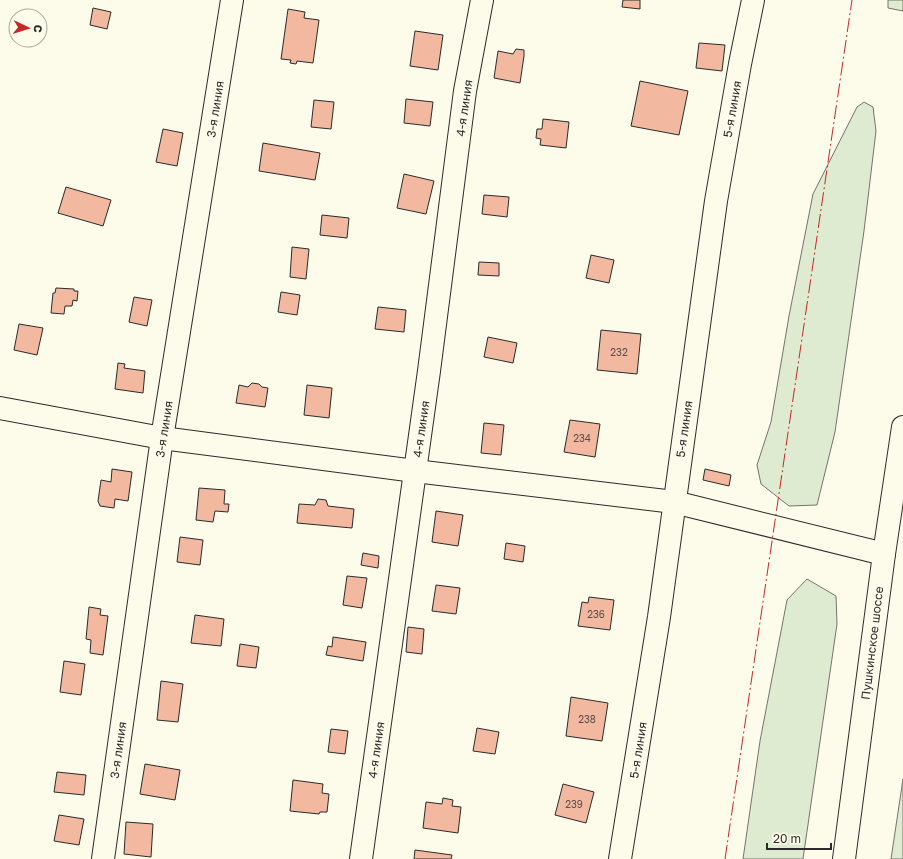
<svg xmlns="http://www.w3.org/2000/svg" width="903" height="859" font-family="'Golos Text',sans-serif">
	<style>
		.green { fill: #deebd1; stroke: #74746e }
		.building { fill: #f2b8a0; stroke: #2b2b2b }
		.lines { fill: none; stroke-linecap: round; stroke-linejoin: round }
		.minor-casing { stroke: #2b2b2b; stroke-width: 24 }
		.major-casing { stroke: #2b2b2b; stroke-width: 24 }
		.minor { stroke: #fdfbea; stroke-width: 22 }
		.major { stroke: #fdfbea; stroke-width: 22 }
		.power { stroke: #c62828; stroke-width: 1; stroke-dasharray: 14 3 2 3; stroke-linecap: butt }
		.labels { text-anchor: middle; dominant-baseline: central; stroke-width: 3; stroke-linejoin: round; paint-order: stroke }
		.number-label { font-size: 10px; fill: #5d4e48 }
		.street-label { font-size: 12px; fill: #2b2b2b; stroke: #fdfbea }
	</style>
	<rect width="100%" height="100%" fill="#fdfbea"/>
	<g class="green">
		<path d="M 888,0 L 903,0 L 903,11 L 888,8 Z"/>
		<path d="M 864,102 L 873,107 L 876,131 L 864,231 L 835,432 L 817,505 L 789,506 L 761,484 L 757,465 L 771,422 L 789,316 L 813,194 L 857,107 Z"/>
		<path d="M 807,579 L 836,596 L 837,624 L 803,859 L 743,859 L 760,741 L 787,600 Z"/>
		<path d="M 903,779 L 903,859 L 891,859 Z"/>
	</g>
	<g class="building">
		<path d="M 623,0 L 640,0 L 640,9 L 622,7 Z"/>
		<path d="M 93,8 L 111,12 L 107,29 L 90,25 Z"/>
		<path d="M 288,9 L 305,12 L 304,18 L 319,20 L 313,63 L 297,61 L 296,64 L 290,63 L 291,60 L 281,59 Z"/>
		<path d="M 415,31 L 443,35 L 438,70 L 410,66 Z"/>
		<path d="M 699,43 L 725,45 L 722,71 L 696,68 Z"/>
		<path d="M 516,49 L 524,50 L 524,56 L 520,83 L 494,78 L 498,51 L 513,54 Z"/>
		<path d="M 640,81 L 688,91 L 679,135 L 631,126 Z"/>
		<path d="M 406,99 L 433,102 L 430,126 L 404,123 Z"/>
		<path d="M 314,100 L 334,102 L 331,129 L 311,127 Z"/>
		<path d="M 543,119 L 569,122 L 566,148 L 540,145 L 541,139 L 536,138 L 537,129 L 542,129 Z"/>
		<path d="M 163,129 L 183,133 L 177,166 L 156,162 Z"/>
		<path d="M 263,143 L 320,153 L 315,180 L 259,171 Z"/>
		<path d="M 404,174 L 434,181 L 426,214 L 397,208 Z"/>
		<path d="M 66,187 L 111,200 L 103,226 L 58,213 Z"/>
		<path d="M 484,195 L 509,197 L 507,217 L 482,214 Z"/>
		<path d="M 322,215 L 349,218 L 347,238 L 320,235 Z"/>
		<path d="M 292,247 L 309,249 L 306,279 L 290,277 Z"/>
		<path d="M 591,255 L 614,260 L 609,283 L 586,278 Z"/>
		<path d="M 479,262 L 499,263 L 499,276 L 478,275 Z"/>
		<path d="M 56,288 L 74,289 L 74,291 L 78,291 L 77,301 L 73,300 L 72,306 L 65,306 L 64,314 L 51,313 L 53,293 L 55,293 Z"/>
		<path d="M 281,292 L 300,295 L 297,315 L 278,312 Z"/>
		<path d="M 134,297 L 152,300 L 147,326 L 129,322 Z"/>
		<path d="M 378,307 L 406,310 L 404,332 L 375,329 Z"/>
		<path d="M 19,324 L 43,328 L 37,355 L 14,350 Z"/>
		<path d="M 601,330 L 641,334 L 637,374 L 597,370 Z"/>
		<path d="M 488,337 L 517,343 L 513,363 L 484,357 Z"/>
		<path d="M 118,363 L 125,364 L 124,368 L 145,371 L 143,393 L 115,389 Z"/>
		<path d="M 252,383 L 259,384 L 262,387 L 268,388 L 265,407 L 236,403 L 239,385 L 248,387 Z"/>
		<path d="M 307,385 L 332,388 L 329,418 L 304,415 Z"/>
		<path d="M 570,420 L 600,424 L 595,457 L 564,452 Z"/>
		<path d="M 484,423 L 504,425 L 501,455 L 481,453 Z"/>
		<path d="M 112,469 L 132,472 L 128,501 L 115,499 L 114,508 L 100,506 L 98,501 L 101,480 L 111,482 Z"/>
		<path d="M 705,469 L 731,475 L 729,486 L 703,480 Z"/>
		<path d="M 199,488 L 225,490 L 224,504 L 229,504 L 228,512 L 215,511 L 213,522 L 196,520 Z"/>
		<path d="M 318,499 L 326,500 L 328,506 L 354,509 L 352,528 L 297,523 L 299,504 L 315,505 Z"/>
		<path d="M 436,511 L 463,515 L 458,546 L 432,542 Z"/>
		<path d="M 180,537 L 203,540 L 200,565 L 177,562 Z"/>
		<path d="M 506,543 L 525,546 L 523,562 L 504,559 Z"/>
		<path d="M 363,553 L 379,556 L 378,568 L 361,565 Z"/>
		<path d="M 347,576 L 367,578 L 362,608 L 343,605 Z"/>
		<path d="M 436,585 L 460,588 L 456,614 L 432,611 Z"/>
		<path d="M 589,597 L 614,600 L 610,630 L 578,626 L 582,602 L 588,603 Z"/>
		<path d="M 89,607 L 101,609 L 100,615 L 108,616 L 103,655 L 90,653 L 91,640 L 86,639 Z"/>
		<path d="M 195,615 L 224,619 L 221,646 L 191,643 Z"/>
		<path d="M 408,627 L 424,629 L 422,654 L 406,652 Z"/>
		<path d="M 333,637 L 366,642 L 363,661 L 326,655 L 328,646 L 332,647 Z"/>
		<path d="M 240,644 L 259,647 L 256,668 L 237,666 Z"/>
		<path d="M 64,661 L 85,664 L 81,695 L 60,692 Z"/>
		<path d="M 161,681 L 183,684 L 178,722 L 157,720 Z"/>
		<path d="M 571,697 L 608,703 L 602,741 L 566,736 Z"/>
		<path d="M 477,728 L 499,732 L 495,754 L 473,751 Z"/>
		<path d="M 331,729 L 348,731 L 345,754 L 328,752 Z"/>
		<path d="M 145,764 L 180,770 L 175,800 L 140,794 Z"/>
		<path d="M 57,772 L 86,775 L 84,795 L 54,792 Z"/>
		<path d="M 293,780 L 323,784 L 322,793 L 329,794 L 327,812 L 320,812 L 319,814 L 290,811 Z"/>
		<path d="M 563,784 L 594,792 L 586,823 L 555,815 Z"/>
		<path d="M 443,798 L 453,800 L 452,806 L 461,807 L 458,833 L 423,828 L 426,802 L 442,804 Z"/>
		<path d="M 59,815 L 84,819 L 79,845 L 54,841 Z"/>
		<path d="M 126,822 L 153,824 L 151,857 L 124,854 Z"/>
		<path d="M 415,850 L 452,855 L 451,859 L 414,859 Z"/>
	</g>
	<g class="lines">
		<g class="minor-casing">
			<g id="minor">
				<path d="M 0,408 L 162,438 L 415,471 L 674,502 L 884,554"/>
				<path d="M 103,859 L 162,438 L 232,0"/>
				<path d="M 361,859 L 429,371 L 465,91 L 482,0"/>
				<path d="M 620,859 L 659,617 L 716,201 L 740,64 L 753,0"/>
			</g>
		</g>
		<g class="major-casing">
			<path id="major" d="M 844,859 L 884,554 L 903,427"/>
		</g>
		<use href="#minor" class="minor"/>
		<use href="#major" class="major"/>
		<path class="power" d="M 725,859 L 852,0"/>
	</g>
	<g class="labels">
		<g class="number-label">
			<text x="619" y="352">232</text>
			<text x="582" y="438">234</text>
			<text x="596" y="614">236</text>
			<text x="587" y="719">238</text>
			<text x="574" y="804">239</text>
		</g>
		<g class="street-label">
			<text transform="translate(464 108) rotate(-82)">4-я линия</text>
			<text transform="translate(215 109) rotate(-81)">3-я линия</text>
			<text transform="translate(732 109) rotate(-80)">5-я линия</text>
			<text transform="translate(164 429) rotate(-81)">3-я линия</text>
			<text transform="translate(421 429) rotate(-82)">4-я линия</text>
			<text transform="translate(684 429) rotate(-82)">5-я линия</text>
			<text transform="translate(872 643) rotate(-83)">Пушкинское шоссе</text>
			<text transform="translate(118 750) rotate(-82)">3-я линия</text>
			<text transform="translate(376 750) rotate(-82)">4-я линия</text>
			<text transform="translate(638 750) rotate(-81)">5-я линия</text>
		</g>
	</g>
	<g transform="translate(28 28) rotate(94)"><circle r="19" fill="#fdfbea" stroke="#a9a89e"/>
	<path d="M0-3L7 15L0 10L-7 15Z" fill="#c62828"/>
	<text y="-6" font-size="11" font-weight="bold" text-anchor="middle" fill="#2b2b2b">С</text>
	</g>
	<path d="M767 843v6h64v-6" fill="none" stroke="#2b2b2b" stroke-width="2"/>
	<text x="773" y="843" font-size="12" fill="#2b2b2b" stroke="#fdfbea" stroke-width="3" paint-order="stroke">20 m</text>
</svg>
